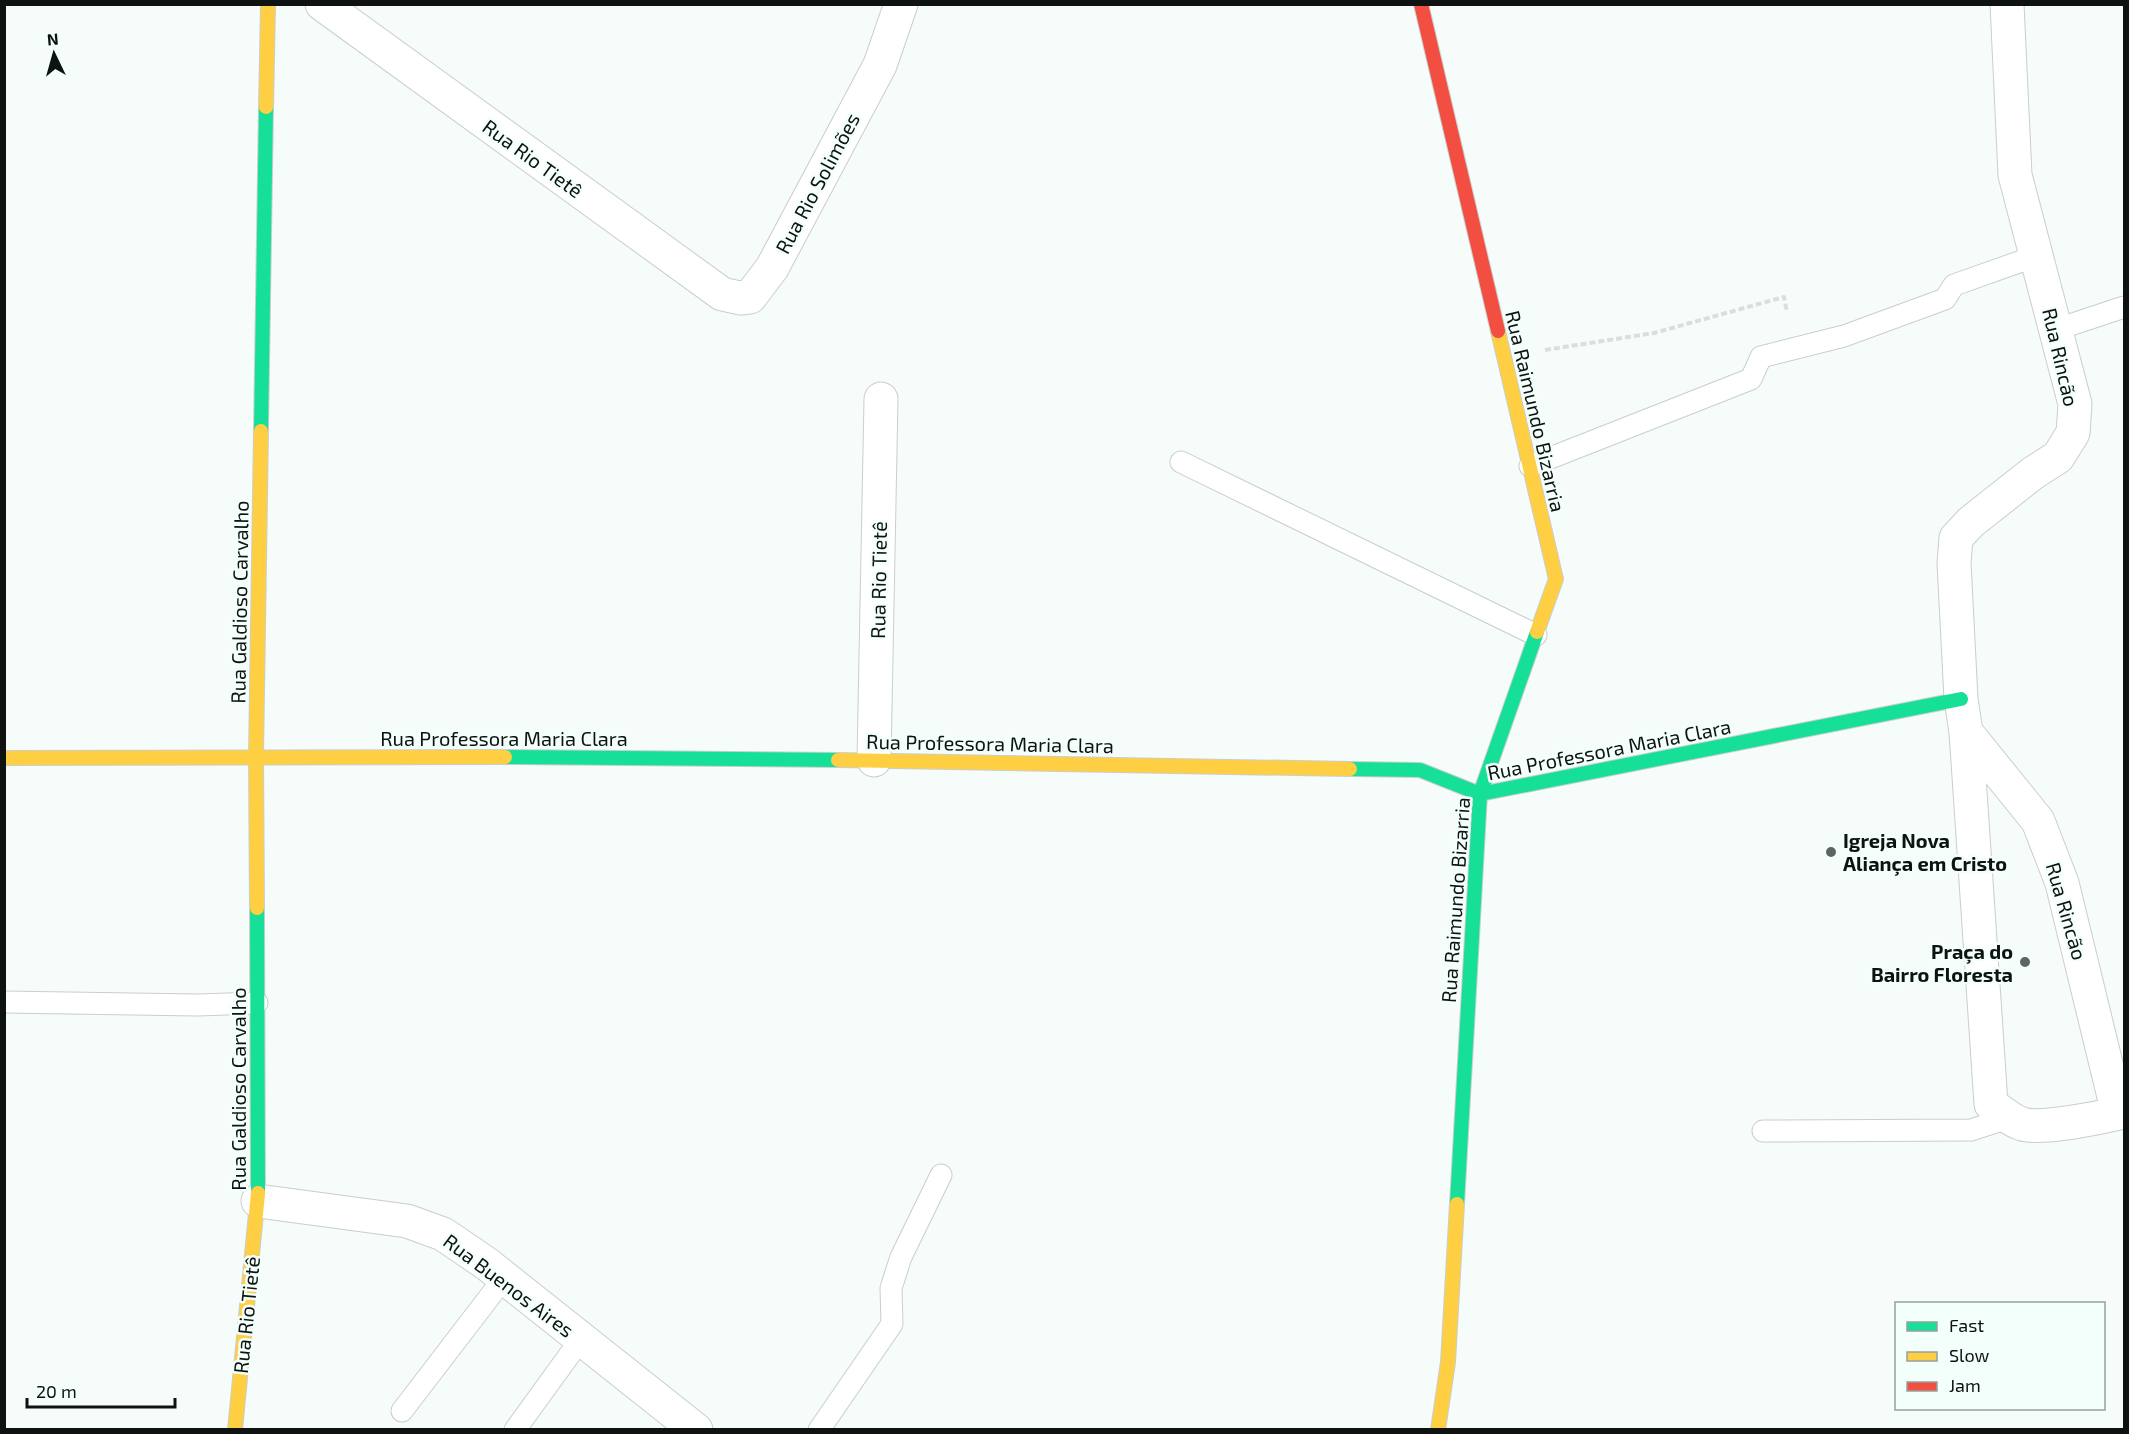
<svg xmlns="http://www.w3.org/2000/svg" width="2129" height="1434" font-family="'Exo 2',sans-serif">
	<style>
		.lines { fill: none; stroke-linecap: round; stroke-linejoin: round }
		.lane-casing { stroke: #cacecd; stroke-width: 23 }
		.street-casing { stroke: #cacecd; stroke-width: 35 }
		.fast-casing { stroke: #cacecd; stroke-width: 16 }
		.slow-casing { stroke: #cacecd; stroke-width: 16 }
		.jam-casing { stroke: #cacecd; stroke-width: 16 }
		.path { stroke: #dcdddd; stroke-width: 4; stroke-dasharray: 6 3; stroke-linecap: butt }
		.lane { stroke: #fefffe; stroke-width: 21 }
		.street { stroke: #fefffe; stroke-width: 33 }
		.fast { stroke: #16e098; stroke-width: 14 }
		.slow { stroke: #ffcf43; stroke-width: 14 }
		.jam { stroke: #f24e42; stroke-width: 14 }
		.poi-dot { fill: #5f6462; stroke: #f3fffb; stroke-width: 2 }
		.labels { text-anchor: middle; dominant-baseline: central; stroke-width: 5; stroke-linejoin: round; paint-order: stroke }
		.street-label { font-size: 20px; fill: #0e1210; stroke: #f3fffb }
		.poi-label { font-size: 20px; font-weight: bold; fill: #0e1210; stroke: #f3fffb; text-anchor: start }
	</style>
	<rect width="100%" height="100%" fill="#f6fcfa"/>
	<g class="lines">
		<g class="lane-casing">
			<g id="lane">
				<path d="M 2055,330 L 2124,307"/>
				<path d="M 1181,462 L 1536,635"/>
				<path d="M 1530,466 L 1751,379 L 1761,357 L 1844,336 L 1945,299 L 1954,285 L 2036,256"/>
				<path d="M 4,1002 L 198,1005 L 257,1003"/>
				<path d="M 1763,1131 L 1971,1130 L 2008,1118"/>
				<path d="M 402,1411 L 504,1278"/>
				<path d="M 515,1430 L 581,1339"/>
				<path d="M 819,1430 L 892,1324 L 891,1288 L 901,1257 L 941,1175"/>
			</g>
		</g>
		<g class="street-casing">
			<g id="street">
				<path d="M 322,4 L 722,294 L 740,298 L 750,297 L 772,268 L 880,65 L 901,4"/>
				<path d="M 2007,4 L 2015,175 L 2075,404 L 2073,433 L 2058,457 L 2033,473 L 1971,522 L 1956,538 L 1954,563 L 1961,699 L 1966,732 L 1991,1104 C 2001,1112 2010,1120 2022,1124 C 2042,1130 2103,1117 2124,1112"/>
				<path d="M 1966,732 L 2038,821 L 2062,883 L 2118,1113"/>
				<path d="M 874,760 L 881,399"/>
				<path d="M 258,1201 L 407,1221 L 443,1234 L 487,1264 L 696,1430"/>
			</g>
		</g>
		<g class="fast-casing">
			<g id="fast">
				<path d="M 261,431 L 266,107"/>
				<path d="M 505,757 L 838,760"/>
				<path d="M 1350,769 L 1420,770 L 1480,794 L 1961,699"/>
				<path d="M 257,908 L 258,1193"/>
				<path d="M 1457,1204 L 1480,794 L 1537,632"/>
			</g>
		</g>
		<g class="slow-casing">
			<g id="slow">
				<path d="M 266,107 L 268,4"/>
				<path d="M 1498,331 L 1556,579 L 1537,632"/>
				<path d="M 4,758 L 505,757"/>
				<path d="M 838,760 L 1350,769"/>
				<path d="M 257,908 L 256,756 L 261,431"/>
				<path d="M 235,1430 L 258,1193"/>
				<path d="M 1438,1430 L 1448,1362 L 1457,1204"/>
			</g>
		</g>
		<g class="jam-casing">
			<path id="jam" d="M 1421,4 L 1498,331"/>
		</g>
		<path class="path" d="M 1545,350 L 1654,333 L 1784,297 L 1787,312"/>
		<use href="#lane" class="lane"/>
		<use href="#street" class="street"/>
		<use href="#fast" class="fast"/>
		<use href="#slow" class="slow"/>
		<use href="#jam" class="jam"/>
	</g>
	<g class="poi-dot">
		<circle cx="1831" cy="852" r="6"/>
		<circle cx="2025" cy="962" r="6"/>
	</g>
	<g class="labels">
		<g class="street-label">
			<text transform="translate(533 158) rotate(36)">Rua Rio Tietê</text>
			<text transform="translate(817 183) rotate(-62)">Rua Rio Solimões</text>
			<text transform="translate(2061 357) rotate(77)">Rua Rincão</text>
			<text transform="translate(1536 411) rotate(77)">Rua Raimundo Bizarria</text>
			<text transform="translate(878 580) rotate(-89)">Rua Rio Tietê</text>
			<text transform="translate(239 602) rotate(-89)">Rua Galdioso Carvalho</text>
			<text x="504" y="738">Rua Professora Maria Clara</text>
			<text transform="translate(990 743) rotate(1)">Rua Professora Maria Clara</text>
			<text transform="translate(1609 749) rotate(-11)">Rua Professora Maria Clara</text>
			<text transform="translate(1455 900) rotate(-86)">Rua Raimundo Bizarria</text>
			<text transform="translate(2067 911) rotate(74)">Rua Rincão</text>
			<text transform="translate(238 1089) rotate(-90)">Rua Galdioso Carvalho</text>
			<text transform="translate(509 1285) rotate(37)">Rua Buenos Aires</text>
			<text transform="translate(246 1315) rotate(-84)">Rua Rio Tietê</text>
		</g>
		<g class="poi-label">
			<text x="1843" y="840">Igreja Nova<tspan x="1843" dy="23">Aliança em Cristo</tspan></text>
			<text x="2013" y="951" text-anchor="end">Praça do<tspan x="2013" dy="23">Bairro Floresta</tspan></text>
		</g>
	</g>
	<rect width="2129" height="1434" fill="none" stroke="#0e1210" stroke-width="12"/>
	<rect x="1895" y="1302" width="210" height="108" fill="#f3fffb" stroke="#97a09d" stroke-width="1.5"/>
	<rect x="1907" y="1322" width="30" height="9" fill="#16e098" stroke="#97a09d" stroke-width="1.5"/>
	<text x="1949" y="1332" font-size="18" fill="#0e1210">Fast</text>
	<rect x="1907" y="1352" width="30" height="9" fill="#ffcf43" stroke="#97a09d" stroke-width="1.5"/>
	<text x="1949" y="1362" font-size="18" fill="#0e1210">Slow</text>
	<rect x="1907" y="1382" width="30" height="9" fill="#f24e42" stroke="#97a09d" stroke-width="1.5"/>
	<text x="1949" y="1392" font-size="18" fill="#0e1210">Jam</text>
	<g transform="translate(54 54) rotate(355)" stroke="#f3fffb" stroke-width="4.5" paint-order="stroke">
	<path d="M0-4.5L10 22L0 15L-10 22Z" fill="#0e1210"/>
	<text y="-9" font-size="16" font-weight="bold" text-anchor="middle" fill="#0e1210">N</text>
	</g>
	<path d="M27 1398v9h148v-9" fill="none" stroke="#0e1210" stroke-width="3"/>
	<text x="36" y="1398" font-size="18" fill="#0e1210" stroke="#f3fffb" stroke-width="4.5" paint-order="stroke">20 m</text>
</svg>
